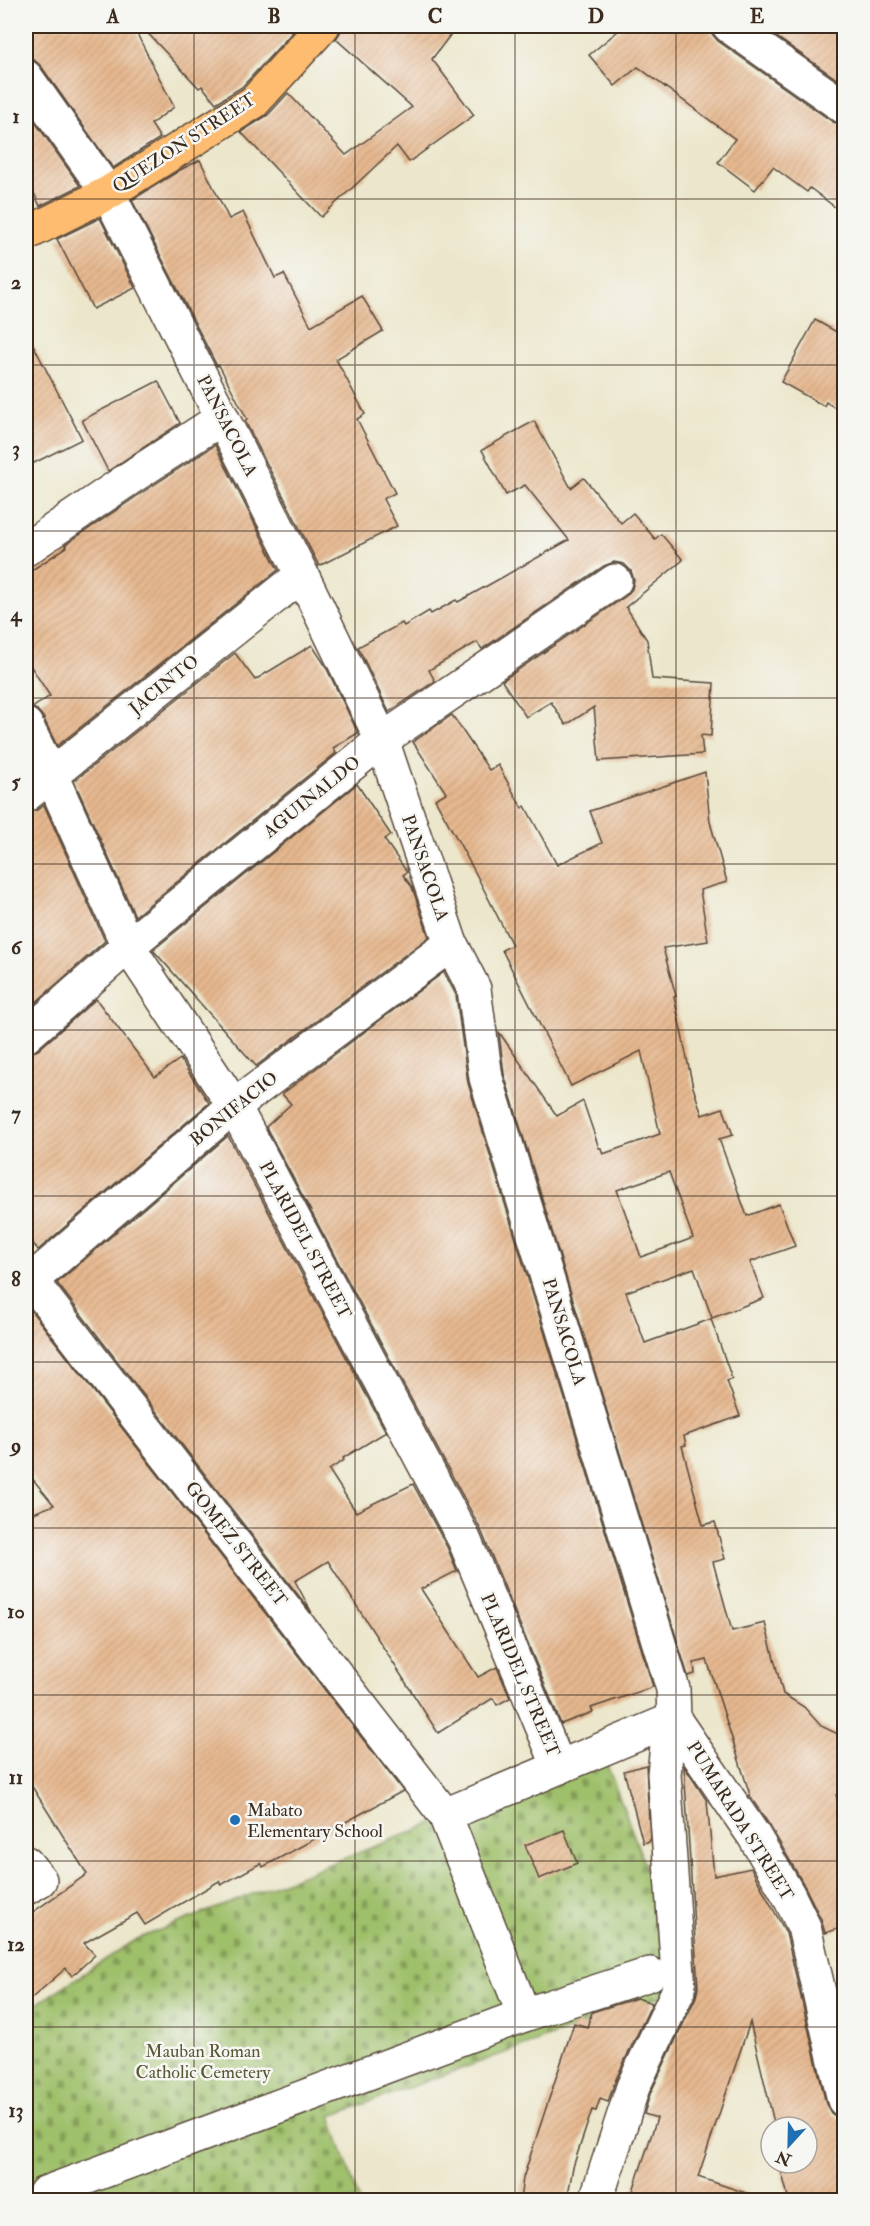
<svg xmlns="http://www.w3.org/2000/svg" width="870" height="2226" font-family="'IM FELL Double Pica',serif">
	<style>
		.cemetery { fill: url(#cemetery-stones); stroke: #6d7544; stroke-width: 1.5 }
		.building { fill: url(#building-hatch); fill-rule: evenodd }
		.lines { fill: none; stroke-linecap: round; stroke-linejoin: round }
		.minor-casing { stroke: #564638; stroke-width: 36 }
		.major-casing { stroke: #564638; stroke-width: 36 }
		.minor { stroke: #fff; stroke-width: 33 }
		.major { stroke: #fdbc6f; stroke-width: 33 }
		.grid { fill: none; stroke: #3b2a1e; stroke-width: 1.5; stroke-opacity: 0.55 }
		.poi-dot { fill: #1f6fb2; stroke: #f6f6f2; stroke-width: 2 }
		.labels { text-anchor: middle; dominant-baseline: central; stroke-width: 5; stroke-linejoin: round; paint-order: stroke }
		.street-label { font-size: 18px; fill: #3b2a1e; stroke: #f6f6f2 }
		.poi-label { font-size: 18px; fill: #3b2a1e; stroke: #f6f6f2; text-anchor: start }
		.park-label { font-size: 18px; fill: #595735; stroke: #f6f6f2 }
		.neatline { fill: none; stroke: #3b2a1e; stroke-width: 2 }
		.grid-label { font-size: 20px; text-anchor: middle; font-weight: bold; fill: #3b2a1e }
	</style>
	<defs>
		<pattern id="cemetery-stones" width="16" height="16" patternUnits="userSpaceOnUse" patternTransform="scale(1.5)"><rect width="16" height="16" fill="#9fc06a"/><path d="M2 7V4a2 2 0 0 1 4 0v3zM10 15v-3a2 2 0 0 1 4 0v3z" fill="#839c57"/></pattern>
		<pattern id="building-hatch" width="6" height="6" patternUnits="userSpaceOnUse" patternTransform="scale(1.5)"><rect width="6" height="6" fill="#e6b88f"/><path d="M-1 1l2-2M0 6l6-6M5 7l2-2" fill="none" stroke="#c69e7b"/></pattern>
	</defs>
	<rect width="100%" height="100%" fill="#f6f6f2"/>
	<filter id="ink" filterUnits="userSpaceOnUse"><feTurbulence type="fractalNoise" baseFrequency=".0167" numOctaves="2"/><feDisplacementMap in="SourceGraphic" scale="12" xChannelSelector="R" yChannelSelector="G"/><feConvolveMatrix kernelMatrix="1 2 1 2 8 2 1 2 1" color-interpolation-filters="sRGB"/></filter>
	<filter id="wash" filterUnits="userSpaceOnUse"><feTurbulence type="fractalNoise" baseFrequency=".008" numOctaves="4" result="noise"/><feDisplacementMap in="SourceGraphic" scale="24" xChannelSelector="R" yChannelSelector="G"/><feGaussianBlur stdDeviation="1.35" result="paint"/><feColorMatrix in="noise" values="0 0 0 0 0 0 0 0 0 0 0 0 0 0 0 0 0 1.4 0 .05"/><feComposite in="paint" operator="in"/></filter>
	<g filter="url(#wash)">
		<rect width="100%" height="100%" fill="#ece7cc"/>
		<path class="cemetery" d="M 604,1757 L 645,1865 L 673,1992 L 331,2116 L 359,2200 L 26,2200 L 26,2011 L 137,1939 Z"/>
		<g id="blocks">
			<g class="building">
				<path d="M 26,26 L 133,26 L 174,107 L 151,124 L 160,138 L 113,168 L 41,66 L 34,60 L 26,58 Z"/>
				<path d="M 141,26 L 298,26 L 242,87 L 216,103 L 202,86 L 199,88 Z"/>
				<path d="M 341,26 L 457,26 L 432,59 L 474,115 L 409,162 L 397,146 L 321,217 L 241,132 L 268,115 L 288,93 L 346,155 L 412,107 L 336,39 L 341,31 Z"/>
				<path d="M 624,26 L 710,26 L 712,34 L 718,41 L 833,122 L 844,125 L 844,214 L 810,188 L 807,192 L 773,167 L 755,190 L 718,162 L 735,139 L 638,67 L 615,86 L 589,55 Z"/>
				<path d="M 761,26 L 844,26 L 844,84 Z"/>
				<path d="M 26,109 L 80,186 L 40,206 L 26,176 Z"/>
				<path d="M 200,160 L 229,219 L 243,212 L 275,278 L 284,274 L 311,326 L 362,296 L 383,331 L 336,359 L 365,414 L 357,419 L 395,493 L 383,499 L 397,526 L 319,566 L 245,421 L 247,419 L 219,365 L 217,366 L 132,200 L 180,170 Z"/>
				<path d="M 100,218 L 135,288 L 93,309 L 57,239 Z"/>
				<path d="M 815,320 L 844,336 L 844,413 L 826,402 L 824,406 L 781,382 Z"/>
				<path d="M 26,331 L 82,439 L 26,467 Z"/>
				<path d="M 158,381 L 180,423 L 108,471 L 82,420 Z"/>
				<path d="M 534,421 L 571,488 L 584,478 L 621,523 L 633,513 L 655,539 L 661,534 L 683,560 L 626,607 L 647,640 L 652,679 L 714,683 L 711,736 L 701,735 L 703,754 L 599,761 L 594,707 L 566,725 L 551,702 L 526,717 L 502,681 L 626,596 L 632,589 L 634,580 L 631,571 L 624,564 L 614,562 L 604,566 L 482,649 L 477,642 L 429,670 L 435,681 L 389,712 L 358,647 L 402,623 L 404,626 L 429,611 L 431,614 L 456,600 L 458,602 L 569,540 L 525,485 L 506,495 L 482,450 Z"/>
				<path d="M 215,445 L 278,570 L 57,746 L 43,717 L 37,710 L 32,708 L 50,696 L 26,659 L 26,574 L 67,547 L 65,545 L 143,492 Z"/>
				<path d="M 312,645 L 325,665 L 358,733 L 333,748 L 336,753 L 135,916 L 74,781 L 235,653 L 255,680 Z"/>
				<path d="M 452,715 L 489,770 L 498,765 L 522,808 L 525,806 L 557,865 L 602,843 L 590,811 L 705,772 L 710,822 L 727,882 L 700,890 L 708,941 L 663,948 L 676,996 L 674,997 L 693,1087 L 702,1115 L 723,1108 L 733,1135 L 719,1139 L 747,1216 L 779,1204 L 795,1246 L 750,1262 L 764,1298 L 712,1318 L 694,1268 L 626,1292 L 645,1343 L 711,1319 L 732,1379 L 727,1381 L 740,1416 L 684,1436 L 686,1445 L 682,1446 L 703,1525 L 715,1522 L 725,1559 L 713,1562 L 732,1631 L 765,1623 L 783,1694 L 804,1707 L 821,1726 L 838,1734 L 844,1753 L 844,1792 L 836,1795 L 844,1821 L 844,1927 L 825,1933 L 821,1919 L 804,1885 L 770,1826 L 751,1798 L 707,1660 L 694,1663 L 695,1674 L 688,1676 L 504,1074 L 499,1032 L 557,1116 L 583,1101 L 599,1148 L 601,1148 L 603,1154 L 660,1134 L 641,1051 L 571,1086 L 502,950 L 512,945 L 475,872 L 435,799 L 446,793 L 413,742 ZM 669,1172 L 693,1238 L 641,1257 L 617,1190 Z"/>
				<path d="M 357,784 L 391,835 L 384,839 L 407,872 L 403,875 L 412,887 L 429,937 L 256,1066 L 153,950 Z"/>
				<path d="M 44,805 L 105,941 L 26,1011 L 26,813 L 37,810 Z"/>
				<path d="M 444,972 L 456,995 L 468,1083 L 653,1687 L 591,1708 L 593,1712 L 561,1724 L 481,1530 L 266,1127 L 291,1104 L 282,1094 Z"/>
				<path d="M 96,999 L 155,1077 L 180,1059 L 209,1103 L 38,1250 L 26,1234 L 26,1054 L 38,1050 Z"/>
				<path d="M 228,1136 L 386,1432 L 343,1458 L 344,1460 L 329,1470 L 356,1512 L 413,1484 L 447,1547 L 457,1571 L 421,1589 L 478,1677 L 497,1667 L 510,1698 L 497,1705 L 493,1698 L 438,1733 L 328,1561 L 295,1581 L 312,1613 L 57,1283 Z"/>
				<path d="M 26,1304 L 403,1791 L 263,1867 L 261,1863 L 221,1885 L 219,1881 L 145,1925 L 137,1913 L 84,1943 L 95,1955 L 72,1976 L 66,1968 L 26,2003 L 26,1917 L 87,1874 L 26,1777 L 26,1516 L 54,1505 L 26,1471 Z"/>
				<path d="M 646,1765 L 650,1841 L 643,1843 L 624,1771 Z"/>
				<path d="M 684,1766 L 707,1801 L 714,1876 L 751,1868 L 786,1933 L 826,2104 L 831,2113 L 838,2118 L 844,2118 L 844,2188 L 841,2200 L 789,2200 L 779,2163 L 807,2163 L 807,2127 L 775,2127 L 750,2022 L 698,2177 L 752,2195 L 752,2200 L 630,2200 L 657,2118 L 644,2114 L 650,2094 L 696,1997 L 698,1988 Z"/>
				<path d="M 564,1830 L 577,1863 L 539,1879 L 525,1845 Z"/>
				<path d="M 637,1998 L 652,2003 L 616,2079 L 608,2102 L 600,2099 L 596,2111 L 592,2110 L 573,2167 L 567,2200 L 520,2200 L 523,2178 L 574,2023 L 587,2027 L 592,2012 Z"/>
			</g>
		</g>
	</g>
	<g filter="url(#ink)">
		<use href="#blocks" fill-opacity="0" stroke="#564638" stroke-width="1.5"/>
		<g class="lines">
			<g class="minor-casing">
				<g id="minor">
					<path d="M 729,26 L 844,107"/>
					<path d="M 26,77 L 108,193 L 302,575 L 382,740 L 451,944 L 474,989 L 486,1078 L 673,1689 L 674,1719 L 667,1745 L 664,1774 L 679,1989 L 633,2087 L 596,2200"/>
					<path d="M 26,549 L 133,476 L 222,418"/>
					<path d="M 26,725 L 51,775 L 128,946 L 234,1106 L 464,1539 L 559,1767"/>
					<path d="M 26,795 L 302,575"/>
					<path d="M 26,1036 L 128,946 L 382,740 L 615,581"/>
					<path d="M 26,1274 L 445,1815 L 524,2015"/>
					<path d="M 26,1285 L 234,1106 L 451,944"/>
					<path d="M 674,1719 L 754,1836 L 788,1894 L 804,1927 L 844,2100"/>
					<path d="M 445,1815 L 674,1719"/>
					<path d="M 26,1863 L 40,1880 L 26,1888"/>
					<path d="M 45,2193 L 524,2015 L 650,1974"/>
				</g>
			</g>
			<g class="major-casing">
				<path id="major" d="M 26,234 L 108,193 L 254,102 L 323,26"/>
			</g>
			<use href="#minor" class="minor"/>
			<use href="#major" class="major"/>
		</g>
	</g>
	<path class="grid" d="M 194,26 L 194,2200M 355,26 L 355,2200M 515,26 L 515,2200M 676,26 L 676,2200M 26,199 L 844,199M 26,365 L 844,365M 26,531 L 844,531M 26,698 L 844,698M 26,864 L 844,864M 26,1030 L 844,1030M 26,1196 L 844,1196M 26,1362 L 844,1362M 26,1528 L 844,1528M 26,1695 L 844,1695M 26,1861 L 844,1861M 26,2027 L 844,2027"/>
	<circle class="poi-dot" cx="235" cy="1820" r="6"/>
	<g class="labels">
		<g class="street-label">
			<text transform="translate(184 143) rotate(-33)">QUEZON STREET</text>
			<text transform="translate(227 426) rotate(63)">PANSACOLA</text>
			<text transform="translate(164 685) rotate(-39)">JACINTO</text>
			<text transform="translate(312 797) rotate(-39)">AGUINALDO</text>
			<text transform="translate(425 868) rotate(71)">PANSACOLA</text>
			<text transform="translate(234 1109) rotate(-39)">BONIFACIO</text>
			<text transform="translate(305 1240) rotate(62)">PLARIDEL STREET</text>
			<text transform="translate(564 1332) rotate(73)">PANSACOLA</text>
			<text transform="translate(236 1544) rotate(52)">GOMEZ STREET</text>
			<text transform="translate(520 1675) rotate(67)">PLARIDEL STREET</text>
			<text transform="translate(740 1821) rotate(58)">PUMARADA STREET</text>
		</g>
		<g class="poi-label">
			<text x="247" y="1810">Mabato<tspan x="247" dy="21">Elementary School</tspan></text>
		</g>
		<g class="park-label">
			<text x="203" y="2051">Mauban Roman<tspan x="203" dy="21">Catholic Cemetery</tspan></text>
		</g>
	</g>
	<rect width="870" height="2226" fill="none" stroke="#f6f6f2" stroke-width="66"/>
	<g transform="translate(789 2145) rotate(202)"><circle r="28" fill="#f6f6f2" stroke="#aba49d" stroke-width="1.5"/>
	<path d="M0-4.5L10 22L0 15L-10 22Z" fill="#1f6fb2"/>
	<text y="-9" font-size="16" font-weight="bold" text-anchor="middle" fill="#3b2a1e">N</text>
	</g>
	<rect x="33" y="33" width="804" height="2160" class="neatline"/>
	<g class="grid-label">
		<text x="113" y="23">A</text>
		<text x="274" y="23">B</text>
		<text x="435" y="23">C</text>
		<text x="596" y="23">D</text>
		<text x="757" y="23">E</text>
		<text x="16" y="123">1</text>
		<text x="16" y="289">2</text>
		<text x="16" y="455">3</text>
		<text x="16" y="621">4</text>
		<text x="16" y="788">5</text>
		<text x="16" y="954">6</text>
		<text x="16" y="1120">7</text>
		<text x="16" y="1286">8</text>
		<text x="16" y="1452">9</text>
		<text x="16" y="1618">10</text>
		<text x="16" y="1784">11</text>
		<text x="16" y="1951">12</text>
		<text x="16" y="2117">13</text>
	</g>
</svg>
